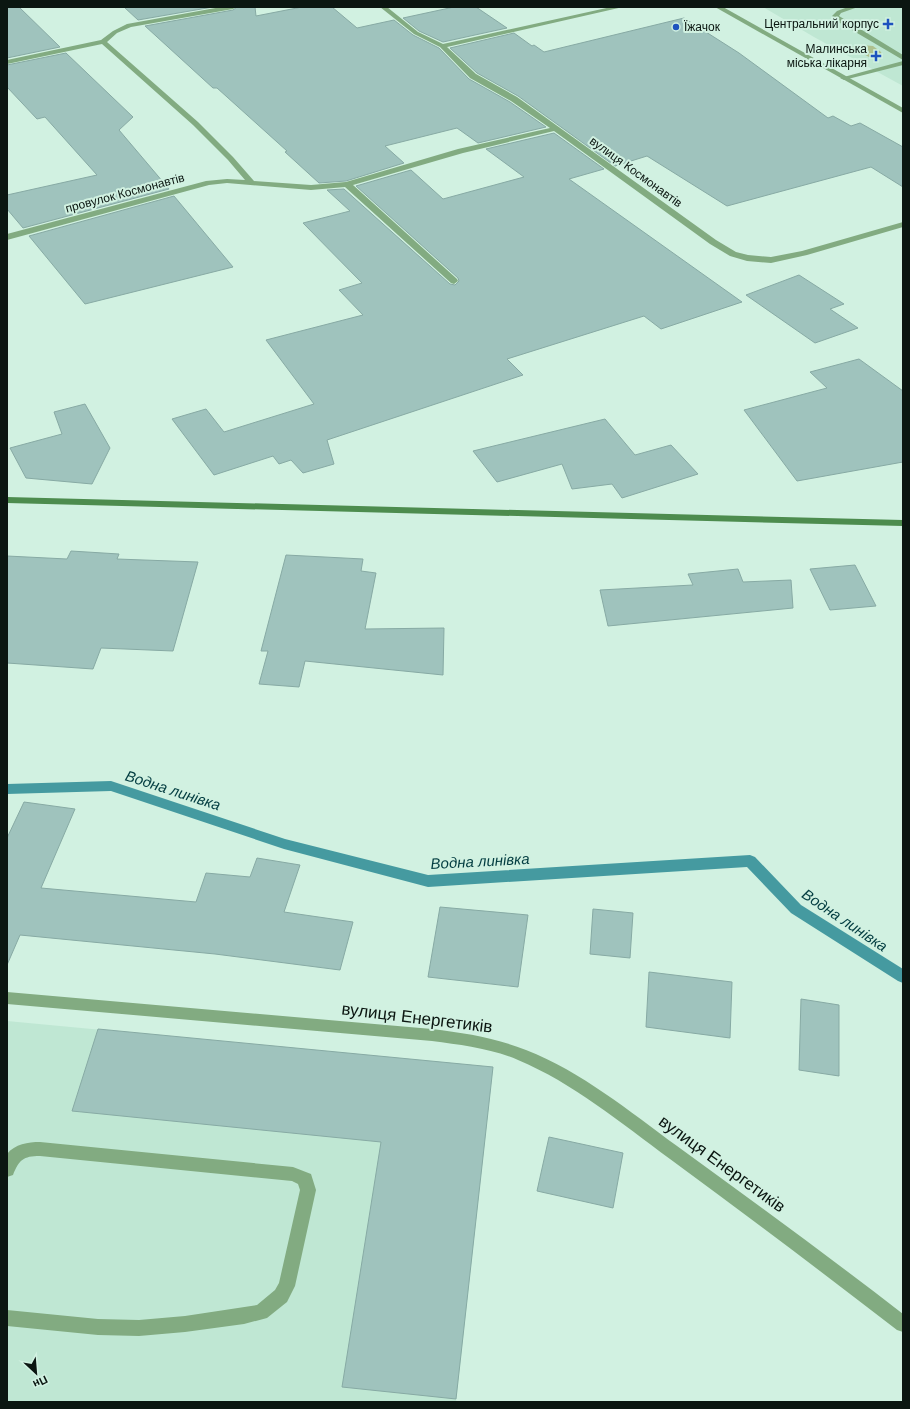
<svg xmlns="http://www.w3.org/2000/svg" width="910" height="1409" font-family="Arial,sans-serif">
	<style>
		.built { fill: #bfe7d3 }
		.green { fill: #aec08e }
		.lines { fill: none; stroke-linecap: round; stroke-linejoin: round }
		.stream { fill: #459aa0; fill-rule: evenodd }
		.building { fill: #9fc3bd; stroke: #87aaa4 }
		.lane { fill: #82ab81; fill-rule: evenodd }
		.street { fill: #82ab81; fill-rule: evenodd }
		.secondary { fill: #4d8c4e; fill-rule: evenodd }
		.poi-dot { fill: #1d52be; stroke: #d1f1e1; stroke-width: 1.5 }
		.labels { text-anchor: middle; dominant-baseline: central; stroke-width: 4; stroke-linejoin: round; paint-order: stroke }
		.far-poi-label { font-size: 12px; fill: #0b1611; stroke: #d1f1e1; text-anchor: end }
		.far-street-label { font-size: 12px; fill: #0b1611; stroke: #d1f1e1 }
		.water-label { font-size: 15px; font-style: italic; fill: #033d41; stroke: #d1f1e1 }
		.near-street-label { font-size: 17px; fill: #0b1611; stroke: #d1f1e1 }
	</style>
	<rect width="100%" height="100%" fill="#d1f1e1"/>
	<g class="built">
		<path d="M 763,7 L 903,7 L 903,86 L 814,37 Z"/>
		<path d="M 7,1021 L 493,1067 L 456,1402 L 7,1402 Z"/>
	</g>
	<path class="green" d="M 862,45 L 873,46 L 881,52 L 882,55 L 869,57 L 851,47 Z"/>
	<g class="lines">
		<path class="stream" d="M 111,781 L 285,839 L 428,875 L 750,855 L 755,857 L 801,905 L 903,969 L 903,983 L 898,981 L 791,913 L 747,867 L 428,887 L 284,849 L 111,791 L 7,794 L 7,784 Z"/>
	</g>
	<g class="building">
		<path d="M 7,7 L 19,7 L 60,47 L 7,58 Z"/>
		<path d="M 124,7 L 213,7 L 138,20 Z"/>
		<path d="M 237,7 L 255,7 L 256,16 L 302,7 L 332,7 L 357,28 L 394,20 L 413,35 L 439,48 L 469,79 L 510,102 L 546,127 L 478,143 L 457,128 L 385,146 L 404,163 L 346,181 L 319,183 L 285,152 L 287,151 L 217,88 L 213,88 L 145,26 L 233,10 Z"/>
		<path d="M 454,7 L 476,7 L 507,28 L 443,42 L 419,31 L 403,18 Z"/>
		<path d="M 684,18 L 739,53 L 828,118 L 833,116 L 851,126 L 860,123 L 903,147 L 903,187 L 871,167 L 727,206 L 647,156 L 615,166 L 518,96 L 477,73 L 450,48 L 514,33 L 532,46 L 534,45 L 544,52 Z"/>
		<path d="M 66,53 L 133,117 L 119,130 L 169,189 L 23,228 L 7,209 L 7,195 L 97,175 L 45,117 L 37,119 L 7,87 L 7,65 Z"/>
		<path d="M 554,133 L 604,169 L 569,179 L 742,302 L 661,329 L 644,316 L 507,359 L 523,375 L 327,440 L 334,464 L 303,473 L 291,460 L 279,464 L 273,456 L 214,475 L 172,419 L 206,409 L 224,432 L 314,404 L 266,340 L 363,315 L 339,290 L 362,283 L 303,223 L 350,211 L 327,190 L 344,189 L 450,284 L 455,285 L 459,281 L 458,278 L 356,186 L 411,170 L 443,199 L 524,177 L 486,149 Z"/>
		<path d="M 174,196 L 233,267 L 85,304 L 29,236 Z"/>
		<path d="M 799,275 L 844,304 L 830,309 L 858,328 L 815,343 L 746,295 Z"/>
		<path d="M 859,359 L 903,391 L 903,462 L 797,481 L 744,410 L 827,388 L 810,372 Z"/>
		<path d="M 85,404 L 110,448 L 92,484 L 26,478 L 10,448 L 62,434 L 54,412 Z"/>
		<path d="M 605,419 L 635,455 L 671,445 L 698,474 L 622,498 L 612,484 L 572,489 L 562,464 L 497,482 L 473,451 Z"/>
		<path d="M 71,551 L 119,554 L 117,559 L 198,562 L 173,651 L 101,648 L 93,669 L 7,663 L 7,556 L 67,559 Z"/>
		<path d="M 286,555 L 363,559 L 361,571 L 376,573 L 365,629 L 444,628 L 443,675 L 305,661 L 299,687 L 259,684 L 268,651 L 261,651 Z"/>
		<path d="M 855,565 L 876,606 L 830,610 L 810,569 Z"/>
		<path d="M 738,569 L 743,582 L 791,580 L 793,608 L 608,626 L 600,590 L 693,585 L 688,574 Z"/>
		<path d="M 24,802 L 75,809 L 41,888 L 196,902 L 206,873 L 250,877 L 257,858 L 300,865 L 284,912 L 353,922 L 340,970 L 215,954 L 20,935 L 7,965 L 7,838 Z"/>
		<path d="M 440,907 L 528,915 L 518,987 L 428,977 Z"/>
		<path d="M 593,909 L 633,913 L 630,958 L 590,954 Z"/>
		<path d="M 649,972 L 732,982 L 730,1038 L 646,1027 Z"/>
		<path d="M 801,999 L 839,1005 L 839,1076 L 799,1070 Z"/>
		<path d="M 98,1029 L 493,1067 L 456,1399 L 342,1387 L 381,1142 L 72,1111 Z"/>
		<path d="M 549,1137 L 623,1153 L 613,1208 L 537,1191 Z"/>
	</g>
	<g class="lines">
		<g class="lane">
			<path d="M 848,7 L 858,7 L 841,13 L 839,16 L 903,55 L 903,60 L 840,23 L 832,16 L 837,11 Z"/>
			<path d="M 903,61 L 903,65 L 844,80 L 840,78 Z"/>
			<path d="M 40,1142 L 293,1167 L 311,1174 L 316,1190 L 295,1286 L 287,1302 L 267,1318 L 244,1324 L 185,1332 L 139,1336 L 98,1335 L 7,1326 L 7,1310 L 98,1319 L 139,1320 L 185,1316 L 257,1305 L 275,1290 L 279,1283 L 300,1190 L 298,1184 L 292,1181 L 40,1156 C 23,1156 19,1160 13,1175 L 7,1177 L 7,1154 C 15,1144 28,1142 40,1142 Z"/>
		</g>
		<g class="street">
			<path d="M 221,7 L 236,7 L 233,9 L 131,27 L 117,33 L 107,42 L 198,122 L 233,157 L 254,181 L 311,185 L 346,182 L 458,149 L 550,128 L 511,101 L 470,78 L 440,47 L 414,34 L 380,7 L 387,7 L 418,32 L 443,44 L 611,7 L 623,7 L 447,47 L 476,74 L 517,97 L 716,240 L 736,252 L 748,255 L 771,257 L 802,251 L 903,222 L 903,227 L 807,255 L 771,263 L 747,261 L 730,256 L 710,244 L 554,131 L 463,153 L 353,185 L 457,279 L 458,281 L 454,284 L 451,283 L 345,187 L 311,190 L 227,183 L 209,185 L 7,240 L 7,234 L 206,181 L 227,179 L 245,180 L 228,160 L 193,125 L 102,44 L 7,64 L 7,60 L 101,40 L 113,31 L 127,24 Z"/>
			<path d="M 715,7 L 723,7 L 903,108 L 903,113 Z"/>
			<path d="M 7,992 L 432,1029 C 465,1033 496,1038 526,1050 C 582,1072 629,1111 677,1146 C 753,1201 828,1256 903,1314 L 903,1332 L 897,1330 C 822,1272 746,1215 670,1159 C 621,1123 573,1083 518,1060 C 490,1048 461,1045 432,1041 L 7,1004 Z"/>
		</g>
		<path class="secondary" d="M 7,497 L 903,520 L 903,526 L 7,503 Z"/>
	</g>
	<g class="poi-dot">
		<path d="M886 18h4v4h4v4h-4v4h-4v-4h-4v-4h4z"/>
		<circle cx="676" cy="27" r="4"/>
		<path d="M874 50h4v4h4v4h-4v4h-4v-4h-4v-4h4z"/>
	</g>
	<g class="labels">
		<g class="far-poi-label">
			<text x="879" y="24">Центральний корпус</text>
			<text x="684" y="27" text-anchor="start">Їжачок</text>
			<text x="867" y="49">Малинська<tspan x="867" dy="14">міська лікарня</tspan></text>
		</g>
		<g class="far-street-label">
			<text transform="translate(636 172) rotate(36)">вулиця Космонавтів</text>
			<text transform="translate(125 193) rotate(-15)">провулок Космонавтів</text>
		</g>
		<g class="water-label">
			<text transform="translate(173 790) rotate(18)">Водна линівка</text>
			<text transform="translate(480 861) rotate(-3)">Водна линівка</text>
			<text transform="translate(845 920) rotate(34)">Водна линівка</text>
		</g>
		<g class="near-street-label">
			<text transform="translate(417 1018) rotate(7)">вулиця Енергетиків</text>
			<text transform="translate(722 1164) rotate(36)">вулиця Енергетиків</text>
		</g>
	</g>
	<rect width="910" height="1409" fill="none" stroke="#0b1611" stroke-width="16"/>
	<g transform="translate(36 1373) rotate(154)" stroke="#d1f1e1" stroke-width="3" paint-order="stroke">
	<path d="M0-3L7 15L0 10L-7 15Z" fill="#0b1611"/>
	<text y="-6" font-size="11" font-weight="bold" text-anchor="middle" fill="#0b1611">Пн</text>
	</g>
</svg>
